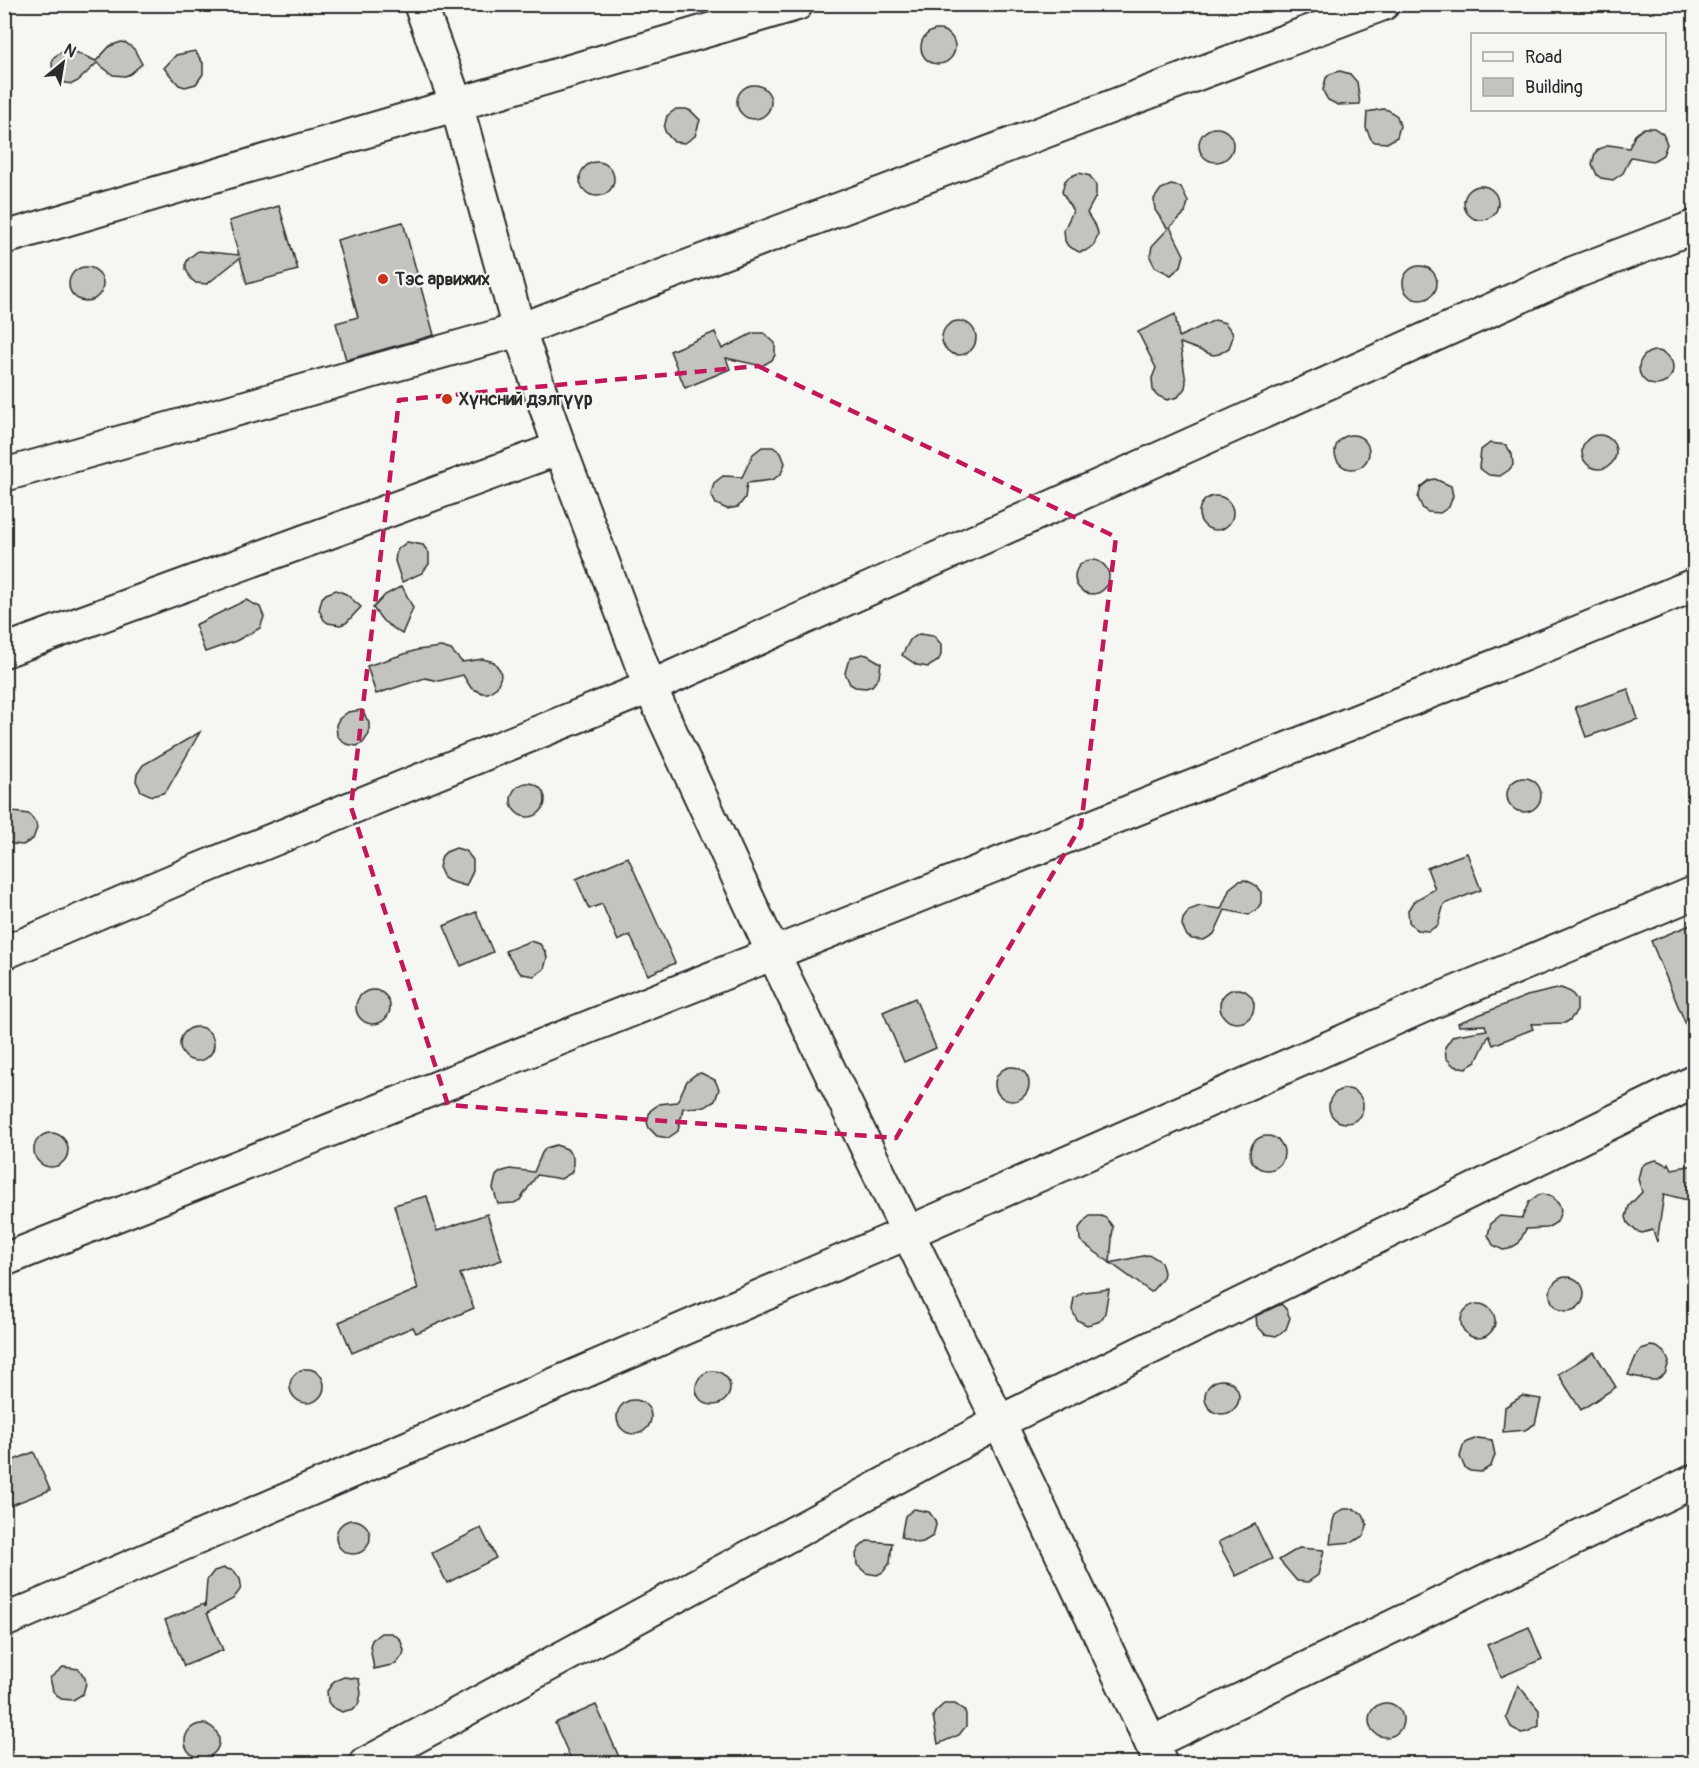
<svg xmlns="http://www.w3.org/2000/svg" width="1699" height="1768" font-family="Pangolin,sans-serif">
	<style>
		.building { fill: #c3c3c0; stroke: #2b2b2b; stroke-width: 1.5 }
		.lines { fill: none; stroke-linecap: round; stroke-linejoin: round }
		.street-casing { stroke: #2b2b2b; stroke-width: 36 }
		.street { stroke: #f6f6f2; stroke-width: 32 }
		.marked { fill: none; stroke: #c2185b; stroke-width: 4.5; stroke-dasharray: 12 8; stroke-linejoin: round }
		.poi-dot { fill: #c8321e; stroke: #f6f6f2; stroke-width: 2 }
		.labels { text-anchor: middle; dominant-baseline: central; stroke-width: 4.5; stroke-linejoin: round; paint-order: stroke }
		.poi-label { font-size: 18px; font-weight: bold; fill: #2b2b2b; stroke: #f6f6f2; text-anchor: start }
	</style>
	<rect width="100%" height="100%" fill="#f6f6f2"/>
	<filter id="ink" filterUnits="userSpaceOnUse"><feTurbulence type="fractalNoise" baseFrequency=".0167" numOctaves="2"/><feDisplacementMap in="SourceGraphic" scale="12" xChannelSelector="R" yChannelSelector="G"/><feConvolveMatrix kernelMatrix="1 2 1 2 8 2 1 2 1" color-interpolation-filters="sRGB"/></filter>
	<g filter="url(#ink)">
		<g class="building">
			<circle cx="938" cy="47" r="17"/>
			<path d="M 121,42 L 126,43 L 134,49 L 142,64 L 130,74 L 125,76 L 113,75 L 97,63 L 78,81 L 72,84 L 61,82 L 53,74 L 52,63 L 54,57 L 63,51 L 73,51 L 96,61 L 110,46 Z"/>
			<path d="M 195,51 L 203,63 L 203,74 L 196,84 L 185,87 L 179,85 L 164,68 L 176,55 Z"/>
			<path d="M 1340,71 L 1350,74 L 1357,82 L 1360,104 L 1338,105 L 1328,100 L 1325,95 L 1323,90 L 1326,78 L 1330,74 Z"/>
			<circle cx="754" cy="102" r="17"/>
			<path d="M 676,109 L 686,109 L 691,111 L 700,120 L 695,136 L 685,143 L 674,142 L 666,133 L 664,128 L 667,116 Z"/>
			<path d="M 1383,109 L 1388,110 L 1397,116 L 1400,126 L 1397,137 L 1387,143 L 1375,142 L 1371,139 L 1366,128 L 1367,112 Z"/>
			<circle cx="1216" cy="145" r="17"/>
			<path d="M 1644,128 L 1654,128 L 1663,134 L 1667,144 L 1663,155 L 1653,161 L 1631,157 L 1623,173 L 1613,180 L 1601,178 L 1597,175 L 1592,164 L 1595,153 L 1599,149 L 1609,145 L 1629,148 L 1635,135 Z"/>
			<circle cx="597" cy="179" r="17"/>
			<path d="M 1079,173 L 1090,176 L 1096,185 L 1096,196 L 1087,213 L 1097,229 L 1098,234 L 1094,245 L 1085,251 L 1079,252 L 1068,246 L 1065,241 L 1064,230 L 1073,211 L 1062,192 L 1065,181 L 1069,177 Z"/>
			<path d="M 1171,185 L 1181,187 L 1188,202 L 1185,213 L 1170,227 L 1184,255 L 1181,266 L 1171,275 L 1155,267 L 1150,257 L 1152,246 L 1168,229 L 1155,210 L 1154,199 L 1161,189 Z"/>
			<circle cx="1481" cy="203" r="17"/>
			<path d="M 279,206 L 298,270 L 247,284 L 240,258 L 207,284 L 196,283 L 191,279 L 186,269 L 186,263 L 189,258 L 198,251 L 239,255 L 229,221 Z"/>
			<path d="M 403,222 L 434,335 L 346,360 L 336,323 L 358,317 L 337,240 Z"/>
			<circle cx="1420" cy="283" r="17"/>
			<circle cx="86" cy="284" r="17"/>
			<path d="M 1175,314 L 1179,337 L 1215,320 L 1225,323 L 1232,332 L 1233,337 L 1229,348 L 1219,354 L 1213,355 L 1180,343 L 1186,382 L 1185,388 L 1178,397 L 1167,400 L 1156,395 L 1153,390 L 1152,378 L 1156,368 L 1138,332 Z"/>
			<circle cx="959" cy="338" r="17"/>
			<path d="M 715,332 L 722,349 L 753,333 L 764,333 L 775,343 L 775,355 L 772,360 L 762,366 L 726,358 L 730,369 L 685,388 L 670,351 Z"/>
			<circle cx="1656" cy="368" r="17"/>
			<circle cx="1352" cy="452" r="17"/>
			<circle cx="1599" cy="452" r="17"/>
			<path d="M 1490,443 L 1506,445 L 1512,454 L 1513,465 L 1509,470 L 1500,476 L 1489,475 L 1479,468 L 1481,450 Z"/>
			<path d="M 762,447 L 773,447 L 781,453 L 785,463 L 781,474 L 772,480 L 747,483 L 745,498 L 738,507 L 727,509 L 716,504 L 711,494 L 714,483 L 723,476 L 742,477 L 753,454 Z"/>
			<path d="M 1435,479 L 1451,486 L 1453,496 L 1449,507 L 1440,513 L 1428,512 L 1423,509 L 1418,498 L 1421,487 L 1430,480 Z"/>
			<circle cx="1216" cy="513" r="17"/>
			<path d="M 407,542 L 423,545 L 429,553 L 429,564 L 422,573 L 402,582 L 395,561 L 396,554 L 398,549 Z"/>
			<circle cx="1092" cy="577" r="17"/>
			<path d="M 402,586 L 413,608 L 402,634 L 383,621 L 373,608 L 385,595 Z"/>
			<path d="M 336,590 L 346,594 L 361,607 L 346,623 L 340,625 L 328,623 L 324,620 L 319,610 L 322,598 L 326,594 Z"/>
			<path d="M 246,600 L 260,607 L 264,617 L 260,628 L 236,641 L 205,652 L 195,625 Z"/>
			<path d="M 919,634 L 934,636 L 941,644 L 941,655 L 938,661 L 928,667 L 917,665 L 902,655 L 910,640 Z"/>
			<path d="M 441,647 L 451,650 L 462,662 L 483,659 L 494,662 L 500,670 L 501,676 L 497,687 L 488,693 L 482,693 L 471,688 L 463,675 L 439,681 L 425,678 L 376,694 L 367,666 L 417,650 Z"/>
			<path d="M 862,654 L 867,655 L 881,663 L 879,677 L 872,686 L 866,688 L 855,687 L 850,684 L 845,673 L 848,662 L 852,657 Z"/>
			<path d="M 1628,689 L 1638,719 L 1586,737 L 1575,707 Z"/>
			<path d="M 362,710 L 369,723 L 369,734 L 363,743 L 357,746 L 346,744 L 337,736 L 336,725 L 339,719 L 348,712 Z"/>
			<path d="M 200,732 L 167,790 L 163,793 L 152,796 L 141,791 L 136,781 L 137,774 L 143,765 Z"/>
			<circle cx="1524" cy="795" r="17"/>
			<circle cx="528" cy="800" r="17"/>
			<path d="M 14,812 L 29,814 L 36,823 L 37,828 L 33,839 L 23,845 L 12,844 L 4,839 L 4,817 Z"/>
			<path d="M 456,848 L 466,851 L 473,860 L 473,871 L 466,886 L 449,881 L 444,878 L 439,867 L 442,856 L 446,852 Z"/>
			<path d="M 1467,853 L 1481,890 L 1444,904 L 1438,925 L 1429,931 L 1417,930 L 1409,922 L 1408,910 L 1414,901 L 1435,889 L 1427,868 Z"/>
			<path d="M 628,857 L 675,963 L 648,975 L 630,935 L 618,941 L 602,904 L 589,909 L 576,879 Z"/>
			<path d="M 1245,880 L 1254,884 L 1261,892 L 1261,903 L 1258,908 L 1249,915 L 1225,910 L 1214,934 L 1204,940 L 1192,939 L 1187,936 L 1182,925 L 1183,919 L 1189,910 L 1200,906 L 1221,909 L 1230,888 L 1239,881 Z"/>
			<path d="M 476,912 L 493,952 L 461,966 L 444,926 Z"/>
			<path d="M 1695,923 L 1695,1044 L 1694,1044 L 1651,941 Z"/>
			<path d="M 530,941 L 540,944 L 546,953 L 547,958 L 544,969 L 534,976 L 522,974 L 518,971 L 505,951 Z"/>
			<path d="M 1561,988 L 1571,992 L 1577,1000 L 1577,1011 L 1570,1020 L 1565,1023 L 1531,1024 L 1533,1029 L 1493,1045 L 1489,1035 L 1476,1062 L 1466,1068 L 1454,1066 L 1446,1058 L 1445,1047 L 1452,1037 L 1456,1035 L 1487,1030 L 1485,1025 L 1459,1026 L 1458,1023 L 1527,996 Z"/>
			<circle cx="1237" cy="1006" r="17"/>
			<circle cx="373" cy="1007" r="17"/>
			<path d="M 915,998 L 936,1048 L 904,1062 L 883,1012 Z"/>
			<circle cx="197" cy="1044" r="17"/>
			<circle cx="1012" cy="1084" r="17"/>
			<path d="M 701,1073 L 715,1080 L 719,1089 L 715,1101 L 705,1107 L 683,1108 L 678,1131 L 668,1138 L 657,1136 L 649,1128 L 647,1122 L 650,1111 L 659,1104 L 677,1102 L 687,1081 L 696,1074 Z"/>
			<circle cx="1346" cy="1106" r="17"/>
			<circle cx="51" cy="1150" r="17"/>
			<circle cx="1267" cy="1153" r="17"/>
			<path d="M 556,1145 L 567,1149 L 573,1157 L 573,1168 L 571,1173 L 561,1179 L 537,1175 L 520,1200 L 514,1203 L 498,1204 L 493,1188 L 496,1176 L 500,1172 L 510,1169 L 534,1172 L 542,1153 L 546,1148 Z"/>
			<path d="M 1656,1160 L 1668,1165 L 1669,1163 L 1672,1169 L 1695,1165 L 1695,1202 L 1664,1194 L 1657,1242 L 1653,1230 L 1642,1233 L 1636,1231 L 1628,1223 L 1626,1217 L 1629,1206 L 1642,1192 L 1638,1179 L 1641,1167 L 1646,1163 Z"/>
			<path d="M 1543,1194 L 1553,1197 L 1560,1206 L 1561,1211 L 1557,1222 L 1547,1228 L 1526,1229 L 1519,1243 L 1509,1249 L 1503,1250 L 1493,1245 L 1488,1235 L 1491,1223 L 1500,1216 L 1522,1218 L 1529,1202 L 1538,1195 Z"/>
			<path d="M 427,1196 L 437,1231 L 487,1214 L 502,1260 L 460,1274 L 474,1308 L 416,1333 L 413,1327 L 352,1353 L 339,1322 L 418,1289 L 394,1205 Z"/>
			<path d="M 1090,1216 L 1101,1216 L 1106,1218 L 1113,1227 L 1110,1263 L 1147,1255 L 1152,1256 L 1161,1262 L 1164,1272 L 1163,1278 L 1151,1292 L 1084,1244 L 1080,1240 L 1079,1228 L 1086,1219 Z"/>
			<circle cx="1567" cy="1294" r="17"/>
			<path d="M 1109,1289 L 1105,1313 L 1102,1319 L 1098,1322 L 1087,1325 L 1077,1320 L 1072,1310 L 1074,1298 L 1083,1292 Z"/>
			<circle cx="1478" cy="1321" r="17"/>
			<path d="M 1281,1304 L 1286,1309 L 1290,1318 L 1286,1329 L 1276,1336 L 1265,1334 L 1257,1326 L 1256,1316 Z"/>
			<path d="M 1651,1346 L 1657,1347 L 1665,1353 L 1669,1362 L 1665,1374 L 1656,1380 L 1650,1380 L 1628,1375 L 1637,1354 L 1641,1349 Z"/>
			<path d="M 1594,1352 L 1616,1387 L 1581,1410 L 1558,1374 Z"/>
			<circle cx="307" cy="1386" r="17"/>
			<circle cx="713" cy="1388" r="17"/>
			<circle cx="1222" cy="1397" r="17"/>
			<path d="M 1522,1396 L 1541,1399 L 1535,1424 L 1525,1430 L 1503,1432 L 1505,1407 Z"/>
			<circle cx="634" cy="1417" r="17"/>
			<path d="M 1477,1438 L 1492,1440 L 1495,1455 L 1491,1466 L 1481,1472 L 1470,1471 L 1465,1468 L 1460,1457 L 1463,1446 L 1467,1442 Z"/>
			<path d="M 34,1452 L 50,1490 L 4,1508 L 4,1464 Z"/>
			<path d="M 914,1509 L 929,1512 L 935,1520 L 936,1525 L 933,1536 L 923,1542 L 917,1543 L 901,1537 L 905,1516 Z"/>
			<path d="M 1344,1509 L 1354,1509 L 1363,1514 L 1367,1525 L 1366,1530 L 1363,1536 L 1353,1542 L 1330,1544 L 1333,1521 L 1335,1515 Z"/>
			<circle cx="353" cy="1537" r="17"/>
			<path d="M 1255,1524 L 1272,1559 L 1236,1576 L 1218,1542 Z"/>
			<path d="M 481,1528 L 496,1558 L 447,1583 L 432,1553 Z"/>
			<path d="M 867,1541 L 892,1543 L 890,1563 L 883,1572 L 877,1575 L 866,1573 L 857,1565 L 856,1554 L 859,1548 Z"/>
			<path d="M 1299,1548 L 1324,1550 L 1318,1575 L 1308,1582 L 1297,1581 L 1279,1560 Z"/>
			<path d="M 224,1568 L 234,1571 L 240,1579 L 241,1584 L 240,1590 L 233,1599 L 207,1613 L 223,1650 L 184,1666 L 165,1620 L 204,1604 L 205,1607 L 207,1580 L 214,1571 Z"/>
			<path d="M 1529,1627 L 1542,1659 L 1501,1677 L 1487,1645 Z"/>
			<path d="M 381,1633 L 391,1633 L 400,1639 L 404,1650 L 403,1655 L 396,1664 L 374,1669 L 370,1646 L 372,1640 Z"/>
			<path d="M 63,1667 L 79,1669 L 85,1678 L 86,1683 L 83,1694 L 73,1700 L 61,1699 L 53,1691 L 50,1678 Z"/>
			<path d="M 344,1677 L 359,1679 L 361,1694 L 358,1705 L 353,1709 L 342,1712 L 332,1707 L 328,1702 L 327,1691 L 334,1681 Z"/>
			<path d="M 1518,1685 L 1539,1710 L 1539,1726 L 1527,1732 L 1521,1733 L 1511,1727 L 1506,1717 Z"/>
			<circle cx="1386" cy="1720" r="17"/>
			<path d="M 944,1704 L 955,1704 L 964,1710 L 966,1714 L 966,1726 L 959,1735 L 938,1744 L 933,1716 L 936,1711 Z"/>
			<path d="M 596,1705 L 619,1757 L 605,1764 L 573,1764 L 555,1723 Z"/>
			<circle cx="202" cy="1741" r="17"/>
		</g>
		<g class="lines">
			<g class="street-casing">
				<g id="street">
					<path d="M 420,4 L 456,103 L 519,330 L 560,448 L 650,687 L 773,953 L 999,1422 L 1161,1764"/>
					<path d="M 4,238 L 797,4"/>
					<path d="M 4,475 L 519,330 L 1383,4"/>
					<path d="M 4,651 L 560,448"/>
					<path d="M 4,953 L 198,870 L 650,687 L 1573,273 L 1694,227"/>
					<path d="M 4,1260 L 1505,662 L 1694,585"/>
					<path d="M 4,1621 L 907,1233 L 1428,1004 L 1694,893"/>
					<path d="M 1151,1743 L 1694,1481"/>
					<path d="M 365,1764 L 999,1422 L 1694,1082"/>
				</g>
			</g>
			<use href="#street" class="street"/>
		</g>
	</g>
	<path class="marked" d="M 758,366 L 1116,537 L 1081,826 L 896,1138 L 448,1105 L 351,807 L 399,400 Z"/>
	<g class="poi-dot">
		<circle cx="383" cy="279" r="6"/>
		<circle cx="447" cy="399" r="6"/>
	</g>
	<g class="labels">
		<g class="poi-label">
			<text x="395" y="279">Тэс арвижих</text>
			<text x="459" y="399">Хүнсний дэлгүүр</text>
		</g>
	</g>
	<rect width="1699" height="1768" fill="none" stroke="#f6f6f2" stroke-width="24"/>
	<rect x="12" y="12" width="1675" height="1744" fill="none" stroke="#2b2b2b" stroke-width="2" filter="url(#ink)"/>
	<rect x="1471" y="33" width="195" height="78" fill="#f6f6f2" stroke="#a5a5a2" stroke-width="1.5"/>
	<rect x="1483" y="52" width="30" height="9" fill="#f6f6f2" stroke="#a5a5a2" stroke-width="1.5"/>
	<text x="1525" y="63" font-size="18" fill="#2b2b2b">Road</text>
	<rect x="1483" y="78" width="30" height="18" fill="#c3c3c0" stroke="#a5a5a2" stroke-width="1.5"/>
	<text x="1525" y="93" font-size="18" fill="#2b2b2b">Building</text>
	<g transform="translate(63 63) rotate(30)" stroke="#f6f6f2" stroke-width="4.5" paint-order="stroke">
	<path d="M0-4.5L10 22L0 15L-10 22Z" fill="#2b2b2b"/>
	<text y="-9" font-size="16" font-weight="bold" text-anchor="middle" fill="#2b2b2b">N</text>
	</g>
</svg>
